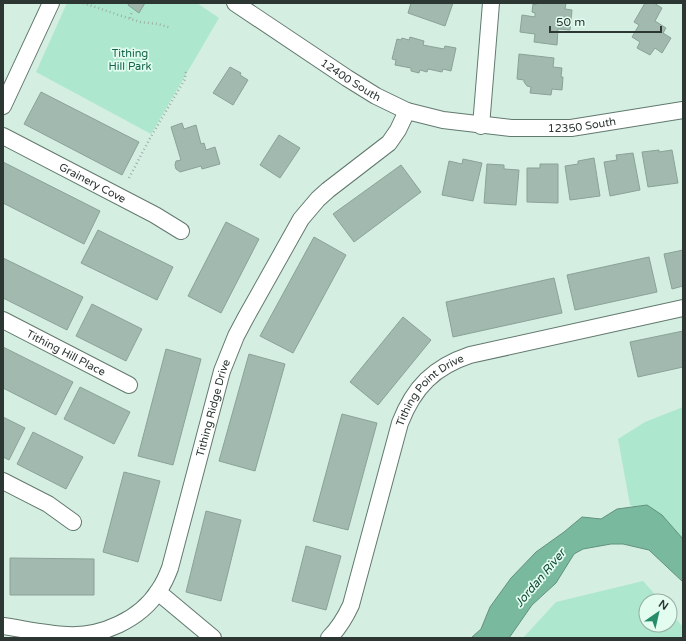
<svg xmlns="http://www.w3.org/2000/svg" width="686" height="641" font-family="'Varela Round',sans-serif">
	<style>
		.green { fill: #ade8ce }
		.water { fill: #79b99e; stroke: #62927e }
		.building { fill: #a1b9ae; stroke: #8aa297 }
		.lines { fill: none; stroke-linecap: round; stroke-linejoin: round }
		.minor-casing { stroke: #62796e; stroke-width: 18 }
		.path { stroke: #9cb0a7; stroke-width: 2.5; stroke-dasharray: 1 3; stroke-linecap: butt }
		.minor { stroke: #fff; stroke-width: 16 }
		.labels { text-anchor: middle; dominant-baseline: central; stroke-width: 3.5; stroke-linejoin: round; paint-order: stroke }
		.park-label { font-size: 11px; fill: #14644a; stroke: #e2fcf0 }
		.street-label { font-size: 11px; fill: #2c3632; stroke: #e2fcf0 }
		.water-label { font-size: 12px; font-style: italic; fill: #114735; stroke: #e2fcf0 }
	</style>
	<rect width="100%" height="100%" fill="#d5eee2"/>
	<g class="green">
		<path d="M 67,3 L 197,3 L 219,18 L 151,134 L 36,72 Z"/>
		<path d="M 683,407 L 683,543 L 661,520 L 630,505 L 618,439 L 645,422 Z"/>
		<path d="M 643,581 L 661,601 L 646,601 L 646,625 L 670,625 L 670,612 L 683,627 L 683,638 L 523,638 L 556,602 Z"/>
	</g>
	<path class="water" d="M 647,505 L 662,515 L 683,539 L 683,582 L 649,550 L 623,544 L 611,544 L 583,549 L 574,554 L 556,583 L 532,605 L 509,638 L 471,638 L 481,629 L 490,607 L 511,578 L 536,552 L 564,532 L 582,517 L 601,519 L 617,509 Z"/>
	<g class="building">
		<path d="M 129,3 L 145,3 L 139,13 L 128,5 Z"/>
		<path d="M 411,3 L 453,3 L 445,26 L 408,13 Z"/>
		<path d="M 536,3 L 566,3 L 565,9 L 572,10 L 570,30 L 558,29 L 557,45 L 534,42 L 535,34 L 520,32 L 522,15 L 535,17 L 535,13 L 532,12 L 533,4 L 536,5 Z"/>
		<path d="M 645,3 L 654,3 L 662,8 L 655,21 L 666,28 L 663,33 L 671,38 L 662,53 L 655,48 L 650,55 L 637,48 L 640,42 L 632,37 L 639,25 L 634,22 Z"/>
		<path d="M 410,37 L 424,41 L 423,45 L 444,49 L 445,46 L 456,48 L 451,71 L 443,69 L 442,72 L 428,69 L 427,72 L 420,70 L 419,73 L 411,71 L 411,68 L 395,65 L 396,60 L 392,59 L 397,39 L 401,40 L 402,38 L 409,40 Z"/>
		<path d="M 519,54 L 554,58 L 553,67 L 562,68 L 561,77 L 563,77 L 562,90 L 552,89 L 551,95 L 530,93 L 531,87 L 527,86 L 524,82 L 524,80 L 517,79 Z"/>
		<path d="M 230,67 L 241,73 L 240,75 L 248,80 L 233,105 L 213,93 Z"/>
		<path d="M 41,92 L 139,142 L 122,175 L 24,124 Z"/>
		<path d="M 182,123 L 184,129 L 196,125 L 201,144 L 204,143 L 206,150 L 215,147 L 220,164 L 202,169 L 201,166 L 180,172 L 176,169 L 175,165 L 176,161 L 181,160 L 171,127 Z"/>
		<path d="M 279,135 L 300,148 L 280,178 L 260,165 Z"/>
		<path d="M 659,150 L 659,152 L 672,150 L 678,183 L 648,187 L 642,152 Z"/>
		<path d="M 633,153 L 640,190 L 610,196 L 604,162 L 617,160 L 616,155 Z"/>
		<path d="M 594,158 L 600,196 L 570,200 L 565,166 L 578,164 L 578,161 Z"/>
		<path d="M 463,159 L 482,163 L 473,201 L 442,195 L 449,161 L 462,164 Z"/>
		<path d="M 3,162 L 100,211 L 84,244 L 3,203 Z"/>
		<path d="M 487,164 L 504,165 L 504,169 L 519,170 L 516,205 L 484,203 Z"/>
		<path d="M 540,164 L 558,164 L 558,203 L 527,202 L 527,168 L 540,168 Z"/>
		<path d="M 401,165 L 421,192 L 354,242 L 333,214 Z"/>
		<path d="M 226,222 L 259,239 L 221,313 L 188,296 Z"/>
		<path d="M 98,230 L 173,267 L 157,300 L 81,263 Z"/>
		<path d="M 314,237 L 346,255 L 293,353 L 260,336 Z"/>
		<path d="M 683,250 L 683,286 L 672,289 L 664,254 Z"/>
		<path d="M 649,257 L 657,292 L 575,310 L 567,275 Z"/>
		<path d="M 3,258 L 83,297 L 67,330 L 3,298 Z"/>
		<path d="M 554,278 L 562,313 L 453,337 L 446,302 Z"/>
		<path d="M 92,304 L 142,329 L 126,361 L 76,336 Z"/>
		<path d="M 403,317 L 431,340 L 378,405 L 350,382 Z"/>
		<path d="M 683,331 L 683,367 L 638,377 L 630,342 Z"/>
		<path d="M 3,347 L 73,382 L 56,415 L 3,388 Z"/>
		<path d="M 166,349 L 201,359 L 173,465 L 138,456 Z"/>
		<path d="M 249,354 L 285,364 L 255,471 L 219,461 Z"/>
		<path d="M 80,387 L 130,412 L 114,444 L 64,419 Z"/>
		<path d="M 342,414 L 377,423 L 348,530 L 313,521 Z"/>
		<path d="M 3,417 L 25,428 L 9,460 L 3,457 Z"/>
		<path d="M 33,432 L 83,457 L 66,489 L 17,464 Z"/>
		<path d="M 124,472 L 160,481 L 138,562 L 103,552 Z"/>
		<path d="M 206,511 L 241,520 L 221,601 L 186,592 Z"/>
		<path d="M 306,546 L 341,556 L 326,610 L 292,601 Z"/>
		<path d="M 10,558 L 94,559 L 94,595 L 10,595 Z"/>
	</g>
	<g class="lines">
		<g class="minor-casing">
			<g id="minor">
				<path id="s1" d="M 235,3 L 347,78 L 376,96 L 407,111 L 443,120 L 511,128 L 571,128 L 683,110"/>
				<path d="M 3,106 L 51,3"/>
				<path d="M 481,126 L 491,3"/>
				<path id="s2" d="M 3,136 L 155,215 L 181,231"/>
				<path id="s3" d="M 3,320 L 129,385"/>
				<path d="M 3,481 L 48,504 L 73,522"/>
				<path d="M 158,592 L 213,638"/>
				<path id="s4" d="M 3,626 C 24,629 46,634 67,635 C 101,637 140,620 159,590 C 164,583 167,576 170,568 L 222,371 L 236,336 L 245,319 L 301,219 L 318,199 L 328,190 L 389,143 L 398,130 L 407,111"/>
				<path id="s5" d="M 329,638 C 339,628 345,618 351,605 L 400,423 C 414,387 434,367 470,355 L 683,308"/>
			</g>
		</g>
		<g class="path">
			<path d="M 83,3 L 140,22 L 158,24 L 171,28"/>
			<path d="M 130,18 L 132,11"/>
			<path d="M 129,178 L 149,140 L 185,79 L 186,70"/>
		</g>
		<use href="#minor" class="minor"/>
	</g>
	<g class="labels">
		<g class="park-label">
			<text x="130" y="53">Tithing<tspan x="130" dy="13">Hill Park</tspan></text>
		</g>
		<g class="street-label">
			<text stroke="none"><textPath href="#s1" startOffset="139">12400 South</textPath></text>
			<text stroke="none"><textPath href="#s1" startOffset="380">12350 South</textPath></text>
			<text stroke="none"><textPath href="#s2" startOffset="101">Grainery Cove</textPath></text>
			<text stroke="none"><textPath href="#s3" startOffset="71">Tithing Hill Place</textPath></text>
			<text stroke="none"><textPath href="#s5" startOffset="274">Tithing Point Drive</textPath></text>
			<text stroke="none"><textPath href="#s4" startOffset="362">Tithing Ridge Drive</textPath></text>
		</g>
		<g class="water-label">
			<text transform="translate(540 578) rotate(-50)">Jordan River</text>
		</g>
	</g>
	<rect width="686" height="641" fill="none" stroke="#2c3632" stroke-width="8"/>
	<g transform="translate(658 613) rotate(34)"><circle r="19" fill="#e2fcf0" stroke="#99ada4"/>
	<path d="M0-3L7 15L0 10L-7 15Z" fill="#258d6a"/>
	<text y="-6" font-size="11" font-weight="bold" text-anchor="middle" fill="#2c3632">N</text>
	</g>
	<path d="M550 26v6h111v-6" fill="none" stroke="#2c3632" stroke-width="2"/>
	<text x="556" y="26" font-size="12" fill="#2c3632" stroke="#e2fcf0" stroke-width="3" paint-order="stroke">50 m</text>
</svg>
